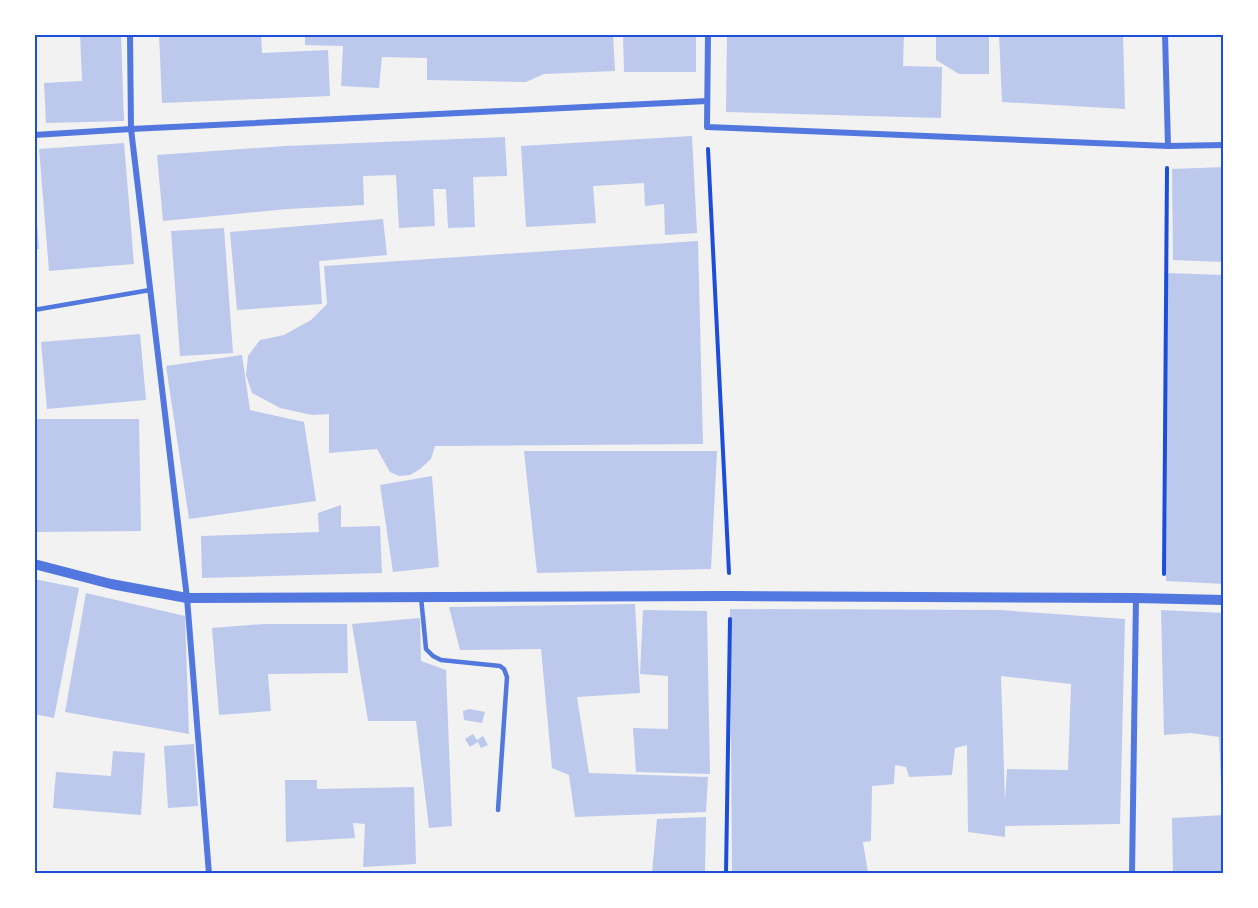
<svg xmlns="http://www.w3.org/2000/svg" width="1258" height="908" font-family="'Noto Sans',sans-serif">
	<style>
		.building { fill: #bdc9ec; fill-rule: evenodd }
		.lines { fill: none; stroke-linecap: round; stroke-linejoin: round }
		.path { stroke: #1d4ed8; stroke-width: 4 }
		.service { stroke: #5277de; stroke-width: 4.5 }
		.minor { stroke: #5277de; stroke-width: 6 }
		.tertiary { stroke: #5277de; stroke-width: 10 }
		.neatline { fill: none; stroke: #1d4ed8; stroke-width: 2 }
	</style>
	<rect width="100%" height="100%" fill="#f2f2f2"/>
	<g class="building">
		<path d="M 80,34 L 121,34 L 124,121 L 46,123 L 44,83 L 82,81 Z"/>
		<path d="M 159,34 L 261,34 L 262,53 L 328,50 L 330,96 L 162,103 Z"/>
		<path d="M 305,34 L 613,34 L 615,71 L 544,74 L 526,82 L 427,80 L 427,58 L 382,57 L 379,88 L 341,86 L 343,46 L 305,45 Z"/>
		<path d="M 623,34 L 696,34 L 696,72 L 624,72 Z"/>
		<path d="M 727,34 L 904,34 L 903,66 L 942,67 L 941,118 L 726,112 Z"/>
		<path d="M 936,34 L 989,34 L 989,74 L 959,74 L 936,60 Z"/>
		<path d="M 999,34 L 1123,34 L 1125,109 L 1002,102 Z"/>
		<path d="M 692,136 L 697,233 L 665,235 L 664,204 L 645,206 L 644,183 L 593,186 L 596,223 L 526,227 L 521,146 Z"/>
		<path d="M 505,137 L 507,176 L 473,177 L 475,227 L 448,228 L 446,189 L 433,189 L 435,226 L 399,228 L 396,175 L 363,176 L 364,205 L 288,209 L 163,221 L 157,155 L 286,146 Z"/>
		<path d="M 124,143 L 134,264 L 49,271 L 39,149 Z"/>
		<path d="M 1224,167 L 1224,262 L 1173,260 L 1172,169 Z"/>
		<path d="M 34,210 L 36,210 L 39,249 L 34,249 Z"/>
		<path d="M 383,219 L 387,255 L 319,261 L 322,304 L 237,310 L 230,232 Z"/>
		<path d="M 224,228 L 233,353 L 180,356 L 171,231 Z"/>
		<path d="M 698,241 L 703,444 L 435,446 L 431,459 L 420,469 L 410,475 L 399,476 L 390,472 L 377,449 L 329,453 L 329,414 L 312,415 L 280,408 L 252,393 L 246,375 L 248,356 L 260,340 L 284,335 L 311,320 L 327,304 L 324,266 Z"/>
		<path d="M 1167,273 L 1224,275 L 1224,584 L 1166,581 Z"/>
		<path d="M 140,334 L 146,400 L 47,409 L 41,342 Z"/>
		<path d="M 242,355 L 250,410 L 304,422 L 316,501 L 189,519 L 166,366 Z"/>
		<path d="M 34,419 L 139,419 L 141,531 L 34,532 Z"/>
		<path d="M 524,451 L 717,451 L 711,569 L 537,573 Z"/>
		<path d="M 432,476 L 439,567 L 393,572 L 380,485 Z"/>
		<path d="M 341,505 L 341,527 L 380,526 L 382,573 L 202,578 L 201,536 L 319,532 L 318,513 Z"/>
		<path d="M 34,579 L 79,588 L 54,718 L 34,714 Z"/>
		<path d="M 86,593 L 185,616 L 189,734 L 65,712 Z"/>
		<path d="M 635,604 L 640,693 L 577,697 L 589,773 L 708,777 L 706,812 L 575,817 L 569,775 L 552,768 L 541,649 L 460,650 L 449,607 Z"/>
		<path d="M 730,609 L 1000,610 L 1125,619 L 1120,824 L 1005,826 L 1005,837 L 968,832 L 967,745 L 955,748 L 952,775 L 909,777 L 906,767 L 895,765 L 894,784 L 872,786 L 871,841 L 863,842 L 868,873 L 732,873 ZM 1001,676 L 1071,684 L 1068,770 L 1007,769 L 1005,800 Z"/>
		<path d="M 643,610 L 707,611 L 710,774 L 636,772 L 633,728 L 668,729 L 668,676 L 640,674 Z"/>
		<path d="M 1161,610 L 1224,613 L 1224,783 L 1221,783 L 1219,737 L 1191,733 L 1164,735 Z"/>
		<path d="M 420,618 L 421,661 L 446,670 L 452,826 L 429,828 L 416,721 L 368,721 L 352,624 Z"/>
		<path d="M 264,624 L 347,624 L 348,673 L 268,674 L 271,711 L 219,715 L 212,628 Z"/>
		<path d="M 470,709 L 485,712 L 482,723 L 464,720 L 463,711 Z"/>
		<path d="M 473,734 L 477,740 L 483,736 L 488,745 L 481,748 L 478,742 L 470,747 L 465,739 Z"/>
		<path d="M 194,744 L 198,806 L 168,808 L 164,746 Z"/>
		<path d="M 113,751 L 145,753 L 141,815 L 53,808 L 56,772 L 111,776 Z"/>
		<path d="M 285,780 L 317,780 L 317,789 L 414,787 L 416,864 L 363,867 L 365,824 L 353,823 L 355,838 L 286,842 Z"/>
		<path d="M 1224,815 L 1224,873 L 1173,873 L 1172,818 Z"/>
		<path d="M 706,817 L 705,873 L 652,873 L 657,819 Z"/>
	</g>
	<g class="lines">
		<g class="path">
			<path d="M 708,149 L 729,573"/>
			<path d="M 1164,574 L 1167,168"/>
			<path d="M 726,874 L 730,619"/>
		</g>
		<g class="service">
			<path d="M 34,310 L 150,290"/>
			<path d="M 421,597 L 426,649 L 433,656 L 441,660 L 500,666 L 504,669 L 507,677 L 498,810"/>
		</g>
		<g class="minor">
			<path d="M 130,34 L 131,129 L 187,598 L 209,874"/>
			<path d="M 708,34 L 707,127 L 1168,146 L 1224,145"/>
			<path d="M 1165,34 L 1168,146"/>
			<path d="M 34,135 L 131,129 L 707,101"/>
			<path d="M 1132,874 L 1136,598"/>
		</g>
		<path class="tertiary" d="M 34,564 L 111,584 L 187,598 L 730,596 L 1136,598 L 1224,600"/>
	</g>
	<rect width="1258" height="908" fill="none" stroke="#ffffff" stroke-width="72"/>
	<rect x="36" y="36" width="1186" height="836" class="neatline"/>
</svg>
